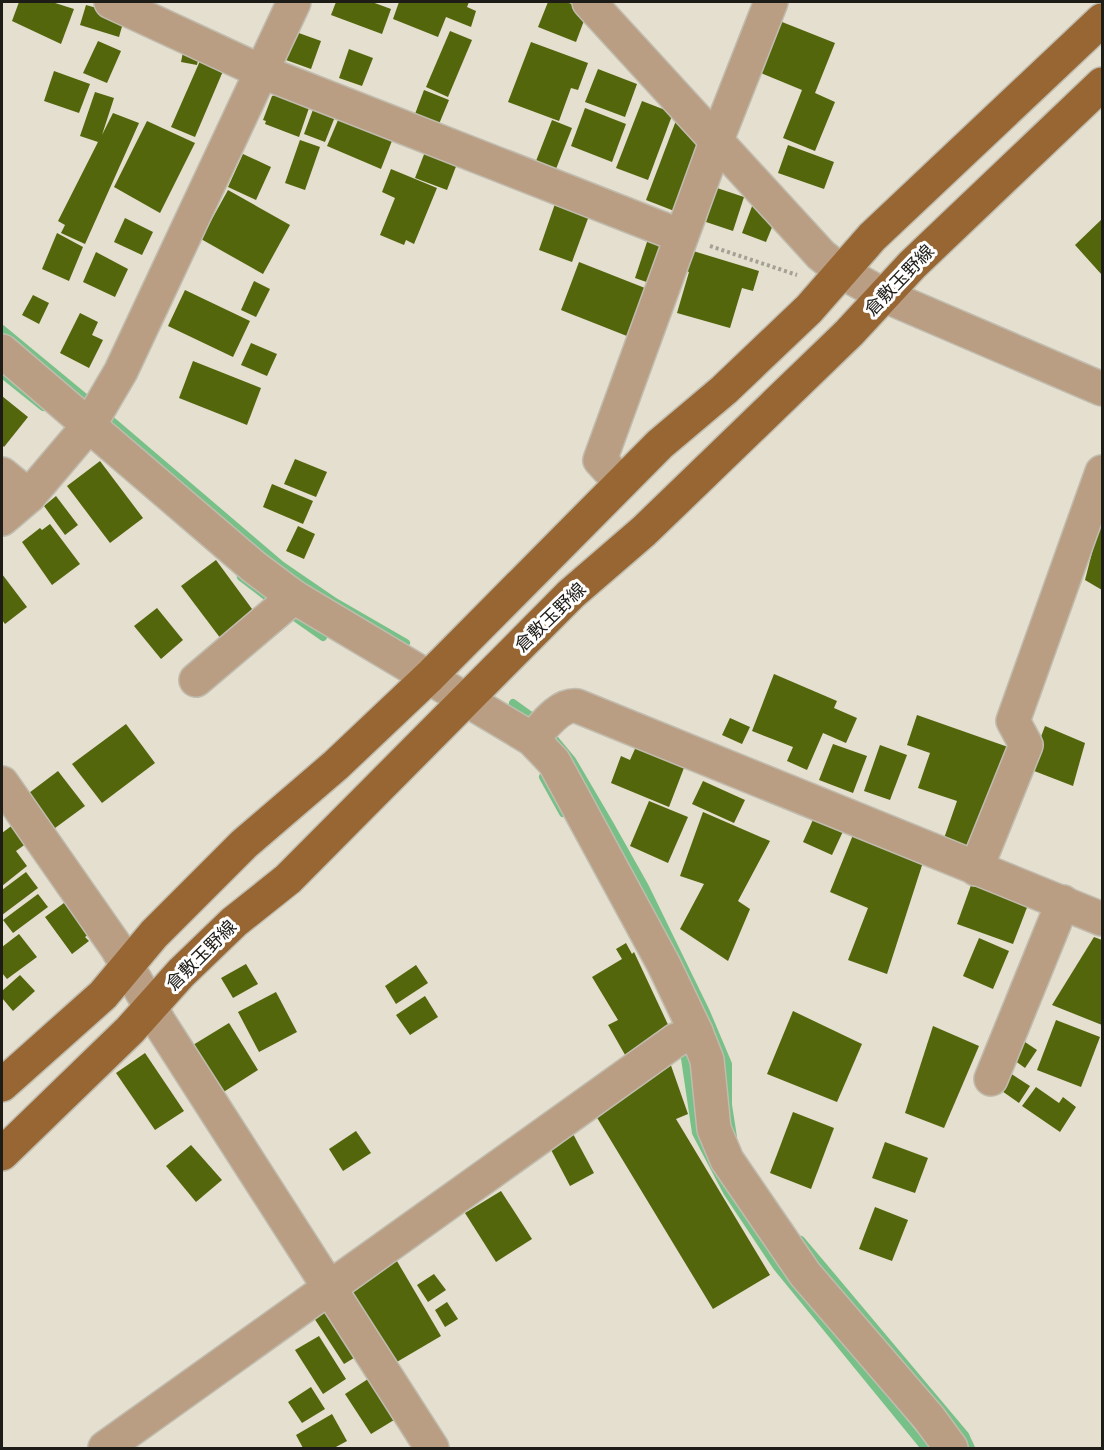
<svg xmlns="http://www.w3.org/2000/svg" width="1104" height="1450" font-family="Roboto,'Noto Sans JP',sans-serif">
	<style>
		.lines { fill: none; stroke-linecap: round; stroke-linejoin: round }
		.stream { stroke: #77c087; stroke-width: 8 }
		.building { fill: #53660c }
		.minor-casing { stroke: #c0bcae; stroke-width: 36 }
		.major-casing { stroke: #c0bcae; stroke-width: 36 }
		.path { stroke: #a4a094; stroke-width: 4; stroke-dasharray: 3 3; stroke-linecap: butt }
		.minor { stroke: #ba9e84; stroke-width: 33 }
		.major { stroke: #986632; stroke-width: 33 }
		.labels { text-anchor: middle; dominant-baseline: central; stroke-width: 6; stroke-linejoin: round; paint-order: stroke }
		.street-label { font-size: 18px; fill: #1e1c17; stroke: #fff }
	</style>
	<rect width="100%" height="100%" fill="#e4dfcf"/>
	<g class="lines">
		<g class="stream">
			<path d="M 2,329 L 94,405"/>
			<path d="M 2,374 L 43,407"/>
			<path d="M 104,414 L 281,565 L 335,602 L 406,643"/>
			<path d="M 241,577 L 276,604"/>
			<path d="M 286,611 L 323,637"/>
			<path d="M 513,703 L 538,721"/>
			<path d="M 547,730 L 572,760 L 609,823 L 645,887 L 706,1012 L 728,1064 L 728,1105 L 733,1137"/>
			<path d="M 543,777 L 563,813"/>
			<path d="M 683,1045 L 696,1133 L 727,1192 L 777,1267 L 925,1448"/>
			<path d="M 801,1240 L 965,1435 L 971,1448"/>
		</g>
	</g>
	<g class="building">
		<path d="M 19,2 L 52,2 L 74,9 L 61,44 L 12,21 Z"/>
		<path d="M 336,2 L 372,2 L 391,9 L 382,34 L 331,15 Z"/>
		<path d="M 399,2 L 469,2 L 467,7 L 476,11 L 471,27 L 446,17 L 438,37 L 393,19 Z"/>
		<path d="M 548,2 L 566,2 L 588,10 L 576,42 L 538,27 Z"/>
		<path d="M 86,5 L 125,16 L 119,37 L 80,25 Z"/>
		<path d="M 772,18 L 835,43 L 815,93 L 835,102 L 815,151 L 783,138 L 802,90 L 751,69 Z"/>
		<path d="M 450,31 L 472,40 L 448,97 L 426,87 Z"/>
		<path d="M 296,32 L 321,41 L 311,69 L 286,60 Z"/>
		<path d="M 98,41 L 121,51 L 107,83 L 83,73 Z"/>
		<path d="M 185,42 L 201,46 L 197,65 L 181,62 Z"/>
		<path d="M 531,42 L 588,63 L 578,90 L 571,88 L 559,121 L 508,102 Z"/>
		<path d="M 349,49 L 373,58 L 362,86 L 339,78 Z"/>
		<path d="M 203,54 L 226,64 L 195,137 L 171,127 Z"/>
		<path d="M 598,69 L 637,84 L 625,117 L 585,102 Z"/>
		<path d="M 54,71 L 90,84 L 79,113 L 44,101 Z"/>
		<path d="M 424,90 L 449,100 L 439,124 L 415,114 Z"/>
		<path d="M 95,92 L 114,98 L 102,135 L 113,113 L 139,123 L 85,244 L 61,233 L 65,225 L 58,221 L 98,142 L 80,136 Z"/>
		<path d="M 276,95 L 309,108 L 299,137 L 265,124 L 266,121 L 263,120 L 272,96 Z"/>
		<path d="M 318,96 L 340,104 L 325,142 L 304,134 Z"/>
		<path d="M 642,101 L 673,113 L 648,180 L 616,168 Z"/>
		<path d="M 344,106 L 397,128 L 381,169 L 327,146 Z"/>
		<path d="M 585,108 L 626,124 L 612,162 L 571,146 Z"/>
		<path d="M 677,118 L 707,140 L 682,214 L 646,200 Z"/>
		<path d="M 552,120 L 572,128 L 556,169 L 536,161 Z"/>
		<path d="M 147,121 L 195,143 L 160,213 L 114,187 Z"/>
		<path d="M 300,140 L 320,147 L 305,190 L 285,183 Z"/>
		<path d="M 428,144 L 460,156 L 447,190 L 415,178 Z"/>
		<path d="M 788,145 L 834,162 L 824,189 L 778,173 Z"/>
		<path d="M 243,154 L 271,167 L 256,200 L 228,187 Z"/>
		<path d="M 391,169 L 437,188 L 414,244 L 406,240 L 404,245 L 380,235 L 395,198 L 382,192 Z"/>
		<path d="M 717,188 L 744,197 L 733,231 L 706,222 Z"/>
		<path d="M 228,190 L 290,225 L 263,274 L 201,239 Z"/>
		<path d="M 556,201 L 590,213 L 572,262 L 539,250 Z"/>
		<path d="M 754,201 L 779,210 L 766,242 L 742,233 Z"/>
		<path d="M 125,218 L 153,232 L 142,255 L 114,242 Z"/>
		<path d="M 1102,219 L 1102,275 L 1075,245 Z"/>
		<path d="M 57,233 L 83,247 L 69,281 L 42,269 Z"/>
		<path d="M 650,233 L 670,240 L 655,285 L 635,278 Z"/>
		<path d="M 680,247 L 759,271 L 753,291 L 742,288 L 730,328 L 677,313 L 689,272 L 674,267 Z"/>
		<path d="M 96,252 L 128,269 L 115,297 L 83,282 Z"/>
		<path d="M 579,262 L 650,290 L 632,338 L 561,310 Z"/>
		<path d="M 254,281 L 270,289 L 256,317 L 241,310 Z"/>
		<path d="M 185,290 L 250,321 L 233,357 L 168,326 Z"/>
		<path d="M 33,295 L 49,303 L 39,324 L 22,315 Z"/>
		<path d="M 80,313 L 98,322 L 92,335 L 103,340 L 89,368 L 60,353 Z"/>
		<path d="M 251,343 L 277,354 L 267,376 L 241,365 Z"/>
		<path d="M 193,361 L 261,388 L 247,425 L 179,398 Z"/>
		<path d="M 2,396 L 28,417 L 4,447 L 2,445 Z"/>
		<path d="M 295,459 L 327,472 L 316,497 L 284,484 Z"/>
		<path d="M 100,461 L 143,518 L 110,543 L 67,486 Z"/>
		<path d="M 272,484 L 313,501 L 303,524 L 263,507 Z"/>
		<path d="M 56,496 L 78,525 L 65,535 L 44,506 Z"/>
		<path d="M 1102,514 L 1102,590 L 1085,580 Z"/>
		<path d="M 50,524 L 80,564 L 52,585 L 22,542 L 40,528 L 42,530 Z"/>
		<path d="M 298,526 L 315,534 L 304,559 L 286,551 Z"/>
		<path d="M 216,560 L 255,613 L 221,639 L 181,586 Z"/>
		<path d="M 2,574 L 27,607 L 5,624 L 2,620 Z"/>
		<path d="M 157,608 L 183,640 L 161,659 L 134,626 Z"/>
		<path d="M 774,674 L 837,701 L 834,708 L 857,718 L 846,743 L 823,733 L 807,770 L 787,761 L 793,747 L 752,731 Z"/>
		<path d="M 917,715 L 1008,747 L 970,857 L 941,847 L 957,801 L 918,788 L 930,753 L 907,745 Z"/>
		<path d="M 730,718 L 750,727 L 742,744 L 722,735 Z"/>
		<path d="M 126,724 L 155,763 L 102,803 L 72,764 Z"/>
		<path d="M 1045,726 L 1085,743 L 1073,786 L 1029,769 Z"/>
		<path d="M 639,740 L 687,760 L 669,807 L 611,783 L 621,756 L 630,760 Z"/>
		<path d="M 833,744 L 867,756 L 853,793 L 819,780 Z"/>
		<path d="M 880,745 L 907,755 L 890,800 L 864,791 Z"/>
		<path d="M 58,771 L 85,806 L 51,831 L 25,796 Z"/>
		<path d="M 703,781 L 745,800 L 734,823 L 692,804 Z"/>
		<path d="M 649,801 L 688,817 L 668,863 L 630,846 Z"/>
		<path d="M 703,812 L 770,841 L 738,901 L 750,909 L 728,961 L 680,929 L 704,884 L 680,876 Z"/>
		<path d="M 816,813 L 845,827 L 832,855 L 803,842 Z"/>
		<path d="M 14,824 L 27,843 L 16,851 L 27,866 L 2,886 L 2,833 Z"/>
		<path d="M 855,830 L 925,856 L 887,974 L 848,960 L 868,908 L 830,892 Z"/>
		<path d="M 26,872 L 38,888 L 2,915 L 2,890 Z"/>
		<path d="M 974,877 L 1031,897 L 1013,944 L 957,924 Z"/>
		<path d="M 38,894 L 48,907 L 13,933 L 3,920 Z"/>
		<path d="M 68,900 L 92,932 L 85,937 L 89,941 L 72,954 L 45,917 Z"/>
		<path d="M 19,934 L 37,957 L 7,979 L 2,973 L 2,947 Z"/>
		<path d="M 1094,937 L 1102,940 L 1102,1025 L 1052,1005 Z"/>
		<path d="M 979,938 L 1009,951 L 993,989 L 963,976 Z"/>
		<path d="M 626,943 L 632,954 L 634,952 L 671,1031 L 628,1060 L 608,1025 L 618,1020 L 592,977 L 622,959 L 616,949 Z"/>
		<path d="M 246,964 L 258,984 L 233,998 L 221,978 Z"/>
		<path d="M 416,965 L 428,983 L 396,1004 L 385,986 Z"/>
		<path d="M 20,975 L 35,991 L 13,1011 L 2,998 L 2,991 Z"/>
		<path d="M 276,992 L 297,1032 L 259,1052 L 238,1012 Z"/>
		<path d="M 425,996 L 438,1017 L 410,1035 L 396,1015 Z"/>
		<path d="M 793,1011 L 862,1044 L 837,1102 L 767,1074 Z"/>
		<path d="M 1056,1020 L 1100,1037 L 1081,1087 L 1037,1070 Z"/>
		<path d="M 229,1023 L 258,1070 L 222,1093 L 193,1045 Z"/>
		<path d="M 933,1026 L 979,1046 L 944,1128 L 905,1113 Z"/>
		<path d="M 1022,1040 L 1037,1050 L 1025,1068 L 1010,1057 Z"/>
		<path d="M 145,1053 L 184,1111 L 155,1130 L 116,1073 Z"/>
		<path d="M 668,1057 L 688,1114 L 676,1119 L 770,1275 L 713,1309 L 593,1111 Z"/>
		<path d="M 1010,1073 L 1030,1086 L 1019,1103 L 999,1089 Z"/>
		<path d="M 1036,1087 L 1059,1103 L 1063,1097 L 1076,1107 L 1060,1132 L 1022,1106 Z"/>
		<path d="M 793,1112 L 834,1128 L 811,1189 L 770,1173 Z"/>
		<path d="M 356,1131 L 371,1153 L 343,1171 L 329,1149 Z"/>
		<path d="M 572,1132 L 594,1173 L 570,1186 L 548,1144 Z"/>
		<path d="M 885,1142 L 928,1158 L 915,1193 L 872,1178 Z"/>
		<path d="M 191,1145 L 222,1180 L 196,1202 L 166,1166 Z"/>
		<path d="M 501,1191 L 532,1239 L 496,1262 L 465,1213 Z"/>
		<path d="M 875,1207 L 908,1220 L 892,1261 L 859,1249 Z"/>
		<path d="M 394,1256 L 441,1336 L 390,1366 L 346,1291 Z"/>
		<path d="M 434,1274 L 446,1290 L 428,1302 L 417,1285 Z"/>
		<path d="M 447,1302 L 458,1319 L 445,1327 L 435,1310 Z"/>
		<path d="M 333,1306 L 362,1353 L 344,1364 L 314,1318 Z"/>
		<path d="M 319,1336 L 346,1379 L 323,1394 L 295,1350 Z"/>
		<path d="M 368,1379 L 394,1420 L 371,1434 L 345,1394 Z"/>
		<path d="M 311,1387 L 325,1409 L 302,1423 L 288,1402 Z"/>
		<path d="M 332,1414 L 347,1441 L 334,1448 L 303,1448 L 296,1435 Z"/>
	</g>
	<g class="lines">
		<g class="minor-casing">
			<g id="minor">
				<path d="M 111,2 L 260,71 L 681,236"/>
				<path d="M 589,2 L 821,255 L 842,272 L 883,295 L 1102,389"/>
				<path d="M 2,351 L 254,567 L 294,597 L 532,739 L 554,762 L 664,965 L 696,1032 L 707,1060 L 714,1129 L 727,1160 L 805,1274 L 929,1418 L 951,1448"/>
				<path d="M 2,474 L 29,496"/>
				<path d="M 621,483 L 600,460 L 716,142 L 771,2"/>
				<path d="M 2,519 L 29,496 L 90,424 L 121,371 L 294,2"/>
				<path d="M 196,680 L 294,597"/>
				<path d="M 532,739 C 544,726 559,704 577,706 L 1102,919"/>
				<path d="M 2,783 L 117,948 L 159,1022 L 432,1448"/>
				<path d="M 976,869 L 1026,745 L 1013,721 L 1102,472"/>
				<path d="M 991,1079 L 1063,902"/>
				<path d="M 105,1448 L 676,1040 L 696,1032"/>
			</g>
		</g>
		<g class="major-casing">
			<g id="major">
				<path d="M 2,1085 L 103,995 L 154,934 L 244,844 L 336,765 L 430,676 L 660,444 L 724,390 L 809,309 L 872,237 L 1102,20"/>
				<path d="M 2,1154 L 130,1030 L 181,973 L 234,922 L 288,879 L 571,594 L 644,531 L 849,333 L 912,265 L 1102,84"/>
			</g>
		</g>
		<path class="path" d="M 710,246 L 797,275"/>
		<use href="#minor" class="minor"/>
		<use href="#major" class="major"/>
	</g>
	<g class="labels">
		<g class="street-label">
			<text transform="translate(899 280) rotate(-46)">倉敷玉野線</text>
			<text transform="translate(550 617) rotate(-44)">倉敷玉野線</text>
			<text transform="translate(201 955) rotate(-45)">倉敷玉野線</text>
		</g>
	</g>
	<rect width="1104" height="1450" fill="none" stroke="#1e1c17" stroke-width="6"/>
</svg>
